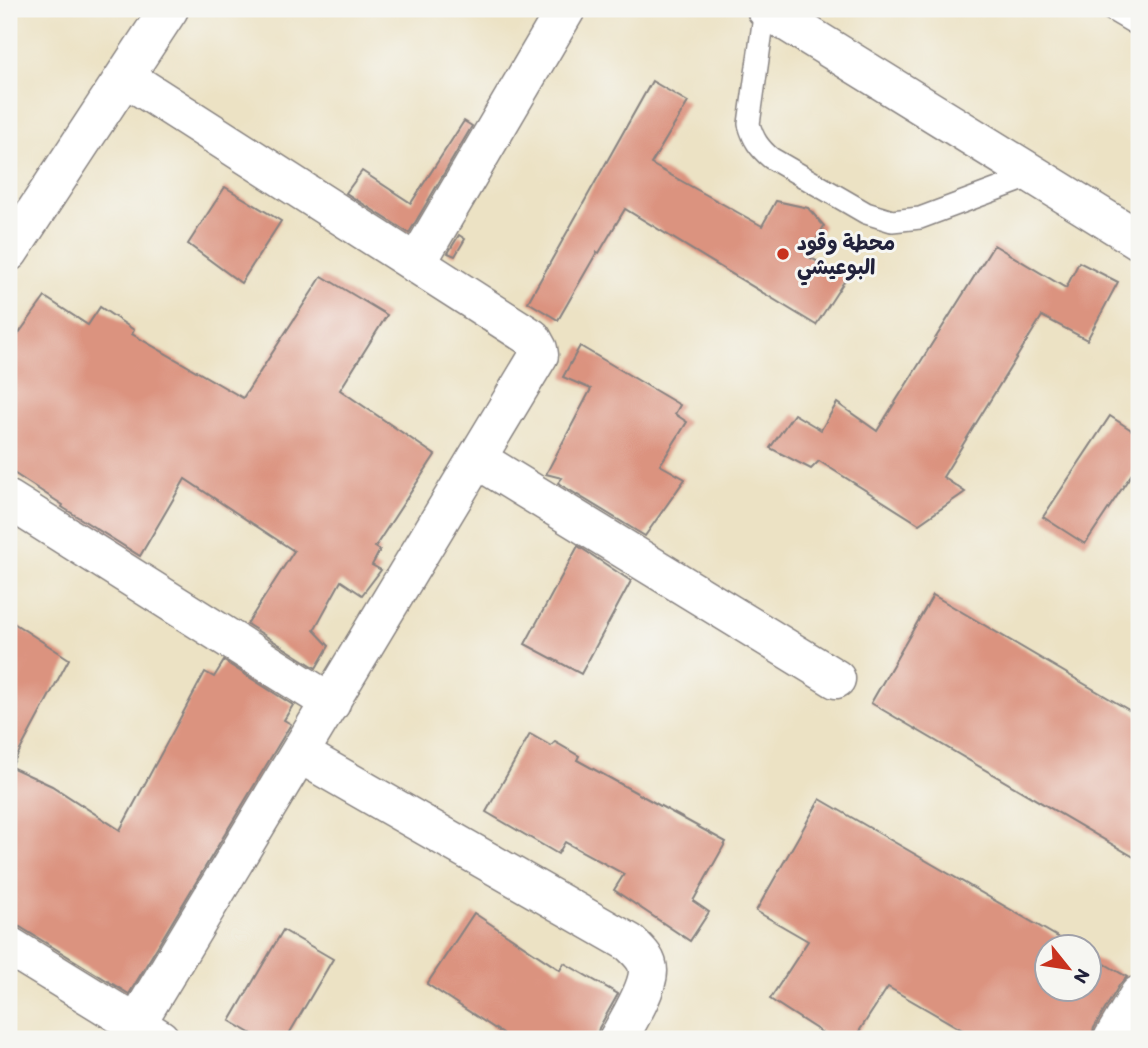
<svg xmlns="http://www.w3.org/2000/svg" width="1148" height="1048" font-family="Itim,'Playpen Sans Arabic',sans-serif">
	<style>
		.building { fill: #db937f }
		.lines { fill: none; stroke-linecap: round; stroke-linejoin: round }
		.service-casing { stroke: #878280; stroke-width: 24 }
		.minor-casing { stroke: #878280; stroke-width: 41 }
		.secondary-casing { stroke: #878280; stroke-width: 41 }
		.service { stroke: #fff; stroke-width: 21 }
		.minor { stroke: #fff; stroke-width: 38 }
		.secondary { stroke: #fff; stroke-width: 38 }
		.poi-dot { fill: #c8321e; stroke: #f6f6f2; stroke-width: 2.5 }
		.labels { text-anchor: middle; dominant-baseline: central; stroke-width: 6; stroke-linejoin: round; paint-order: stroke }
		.poi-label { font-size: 21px; font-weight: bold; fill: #22223b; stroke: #f6f6f2; text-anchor: start }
	</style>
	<rect width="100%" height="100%" fill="#f6f6f2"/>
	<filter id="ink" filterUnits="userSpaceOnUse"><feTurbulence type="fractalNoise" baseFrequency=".0143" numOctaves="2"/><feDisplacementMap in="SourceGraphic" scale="14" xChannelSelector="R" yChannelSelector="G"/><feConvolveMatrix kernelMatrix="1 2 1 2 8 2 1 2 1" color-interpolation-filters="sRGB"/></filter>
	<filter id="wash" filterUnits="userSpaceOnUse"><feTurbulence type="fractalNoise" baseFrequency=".00686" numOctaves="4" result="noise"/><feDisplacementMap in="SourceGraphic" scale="28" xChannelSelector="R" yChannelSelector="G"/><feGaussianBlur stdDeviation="1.57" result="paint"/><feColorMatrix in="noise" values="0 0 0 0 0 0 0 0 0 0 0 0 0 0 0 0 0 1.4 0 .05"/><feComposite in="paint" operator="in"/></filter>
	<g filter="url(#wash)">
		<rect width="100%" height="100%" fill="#ece2c4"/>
		<g id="blocks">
			<g class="building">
				<path d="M 652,81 L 688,102 L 651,164 L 762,226 L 776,201 L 808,208 L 824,226 L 807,256 L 847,277 L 816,325 L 625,209 L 599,253 L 597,252 L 558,320 L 528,302 Z"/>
				<path d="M 464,121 L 472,126 L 409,233 L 346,193 L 362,171 L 411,203 Z"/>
				<path d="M 225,187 L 281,221 L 241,283 L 188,244 Z"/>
				<path d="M 459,235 L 465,239 L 455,256 L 448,253 Z"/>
				<path d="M 994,245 L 1066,288 L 1079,262 L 1118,282 L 1087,340 L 1042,316 L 943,477 L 965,492 L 919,524 L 819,461 L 811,469 L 770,448 L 794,414 L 821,430 L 837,403 L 877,431 Z"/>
				<path d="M 322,276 L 387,315 L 340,390 L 435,455 L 375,547 L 380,550 L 372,565 L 381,570 L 362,595 L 341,581 L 314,630 L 329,646 L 316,668 L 247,624 L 294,551 L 185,479 L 140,556 L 62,507 L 63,505 L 9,470 L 9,347 L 45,297 L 88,325 L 100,307 L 134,330 L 132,334 L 243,398 Z"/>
				<path d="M 580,346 L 680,405 L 675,414 L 687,422 L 660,465 L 685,479 L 645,536 L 558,483 L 562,478 L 546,474 L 591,389 L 563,377 Z"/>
				<path d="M 1110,416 L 1139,435 L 1139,463 L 1085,544 L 1043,517 Z"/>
				<path d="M 578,546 L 631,581 L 581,674 L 525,644 Z"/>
				<path d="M 933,595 L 1139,716 L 1139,860 L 871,703 Z"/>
				<path d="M 9,620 L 69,659 L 11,767 L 52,786 L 120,830 L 205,672 L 214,677 L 224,661 L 293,705 L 284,720 L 291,724 L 129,994 L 20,927 L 9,924 Z"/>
				<path d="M 530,734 L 551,746 L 555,742 L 579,756 L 577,760 L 726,842 L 693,901 L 709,912 L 690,941 L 614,890 L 624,874 L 565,842 L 558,854 L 486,812 Z"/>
				<path d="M 820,799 L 1075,947 L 1046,947 L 1046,989 L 1088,989 L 1088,954 L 1127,977 L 1120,984 L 1094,1028 L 1091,1039 L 978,1039 L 888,987 L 854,1039 L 832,1039 L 770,999 L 808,941 L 756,911 Z"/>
				<path d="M 474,913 L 560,970 L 564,963 L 618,994 L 599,1028 L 596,1039 L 511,1039 L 427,984 Z"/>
				<path d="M 283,930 L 333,959 L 286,1039 L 261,1039 L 230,1021 Z"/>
			</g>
		</g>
	</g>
	<g filter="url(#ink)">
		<use href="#blocks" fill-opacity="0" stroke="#878280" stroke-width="2"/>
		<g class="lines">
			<g class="service-casing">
				<g id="service">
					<path d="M 765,9 L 749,124 C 753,139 759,148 771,158 L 866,213 L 892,221 L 920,218 L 1035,175"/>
					<path d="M 1110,9 L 1139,26"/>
				</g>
			</g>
			<g class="minor-casing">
				<g id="minor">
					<path d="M 125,77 L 532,338 L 538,349 L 539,355 L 127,1039"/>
					<path d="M 9,252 L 169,9"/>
					<path d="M 416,264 L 566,9"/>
					<path d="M 477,459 L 836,679"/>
					<path d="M 9,500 L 331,703"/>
					<path d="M 300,754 L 630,943 C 638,951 648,959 648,971 C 648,989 627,1023 618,1039"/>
					<path d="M 9,946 L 160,1039"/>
				</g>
			</g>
			<g class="secondary-casing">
				<g id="secondary">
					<path d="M 766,9 L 1139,240"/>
					<path d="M 1113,1039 L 1139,995"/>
				</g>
			</g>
			<use href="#service" class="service"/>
			<use href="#minor" class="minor"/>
			<use href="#secondary" class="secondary"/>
		</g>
	</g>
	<circle class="poi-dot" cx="783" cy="254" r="7"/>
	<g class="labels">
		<g class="poi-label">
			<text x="797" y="242">محطة وقود<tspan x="797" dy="24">البوعيشي</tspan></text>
		</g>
	</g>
	<rect width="1148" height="1048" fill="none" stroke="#f6f6f2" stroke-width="35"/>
	<g transform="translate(1068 968) rotate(120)"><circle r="33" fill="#f6f6f2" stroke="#a1a1a9" stroke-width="2"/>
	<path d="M0-5L12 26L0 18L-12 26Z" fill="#c8321e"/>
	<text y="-10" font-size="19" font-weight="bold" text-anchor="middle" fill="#22223b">N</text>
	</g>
</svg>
